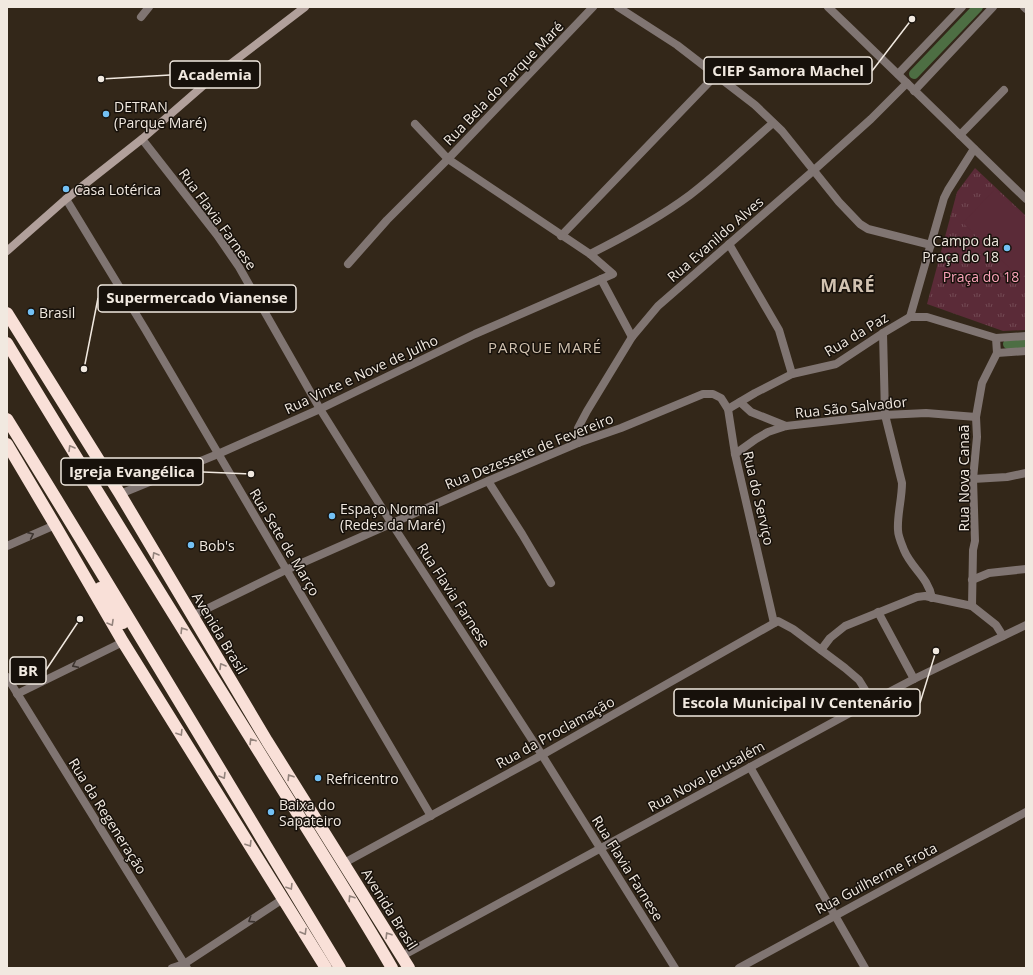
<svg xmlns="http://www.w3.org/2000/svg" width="1033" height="975" font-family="'Open Sans',sans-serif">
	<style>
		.grass { fill: url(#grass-tufts) }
		.pitch { fill: #5b2b38 }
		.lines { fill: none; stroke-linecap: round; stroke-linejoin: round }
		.canal { stroke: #4d6e43; stroke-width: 10 }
		.street { stroke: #807572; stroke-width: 8 }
		.secondary { stroke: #b1a09b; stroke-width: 8 }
		.highway { stroke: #f9e0d8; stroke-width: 12 }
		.oneway { stroke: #93837c }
		.oneway2 { stroke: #3c342f }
		.poi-dot { fill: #73c1f5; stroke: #17110b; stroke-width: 1.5 }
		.labels { text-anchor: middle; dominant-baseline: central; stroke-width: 3; stroke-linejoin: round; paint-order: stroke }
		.street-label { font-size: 14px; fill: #f1e9e0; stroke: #17110b }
		.poi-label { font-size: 14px; fill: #f1e9e0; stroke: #17110b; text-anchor: start }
		.park-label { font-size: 14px; fill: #fba4ba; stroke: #17110b }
		.neighbourhood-label { font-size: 15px; letter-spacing: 1px; fill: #d2c3b1; stroke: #17110b }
		.district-label { font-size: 18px; font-weight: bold; letter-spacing: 1px; fill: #d2c3b1; stroke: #17110b }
		.leader { fill: none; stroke: #f1e9e0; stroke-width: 1.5 }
		.callout-dot { fill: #f1e9e0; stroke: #17110b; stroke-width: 1.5 }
		.callout { fill: #17110b; stroke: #f1e9e0; stroke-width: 1.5 }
		.callout-label { font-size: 15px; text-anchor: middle; font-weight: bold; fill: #f1e9e0 }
	</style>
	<defs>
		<pattern id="grass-tufts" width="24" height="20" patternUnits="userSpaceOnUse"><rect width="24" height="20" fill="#5b2b38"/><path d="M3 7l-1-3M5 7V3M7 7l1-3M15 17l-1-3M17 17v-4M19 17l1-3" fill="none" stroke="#734a54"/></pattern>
	</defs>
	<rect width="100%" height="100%" fill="#332719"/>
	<path class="grass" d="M 975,168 L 1026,216 L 1026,330 L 1003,331 L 927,304 L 957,192 Z"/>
	<path class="pitch" d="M 995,189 L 1026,217 L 1026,274 L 1021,279 L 963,223 Z"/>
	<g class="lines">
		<g class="canal">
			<path d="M 914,74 L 978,7"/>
			<path d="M 1008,344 L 1026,343"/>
		</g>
		<g class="street">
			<path d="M 618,7 L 677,45 L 755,105 L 782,131 L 839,202 L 860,224 L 868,229 L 931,245"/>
			<path d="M 828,7 C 894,70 960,135 1026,199"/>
			<path d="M 1024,7 L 1026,9"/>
			<path d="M 141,17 L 149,7"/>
			<path d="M 898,74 L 962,7"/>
			<path d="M 914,91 L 993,7"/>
			<path d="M 960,135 L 1004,90"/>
			<path d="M 142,139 L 217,235 L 239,267 L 320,409 L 392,524 L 542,755 L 675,968"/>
			<path d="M 66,199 L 145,329 L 431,816"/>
			<path d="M 561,236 L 716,75"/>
			<path d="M 729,244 L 779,330 L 792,374"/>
			<path d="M 590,254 C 624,237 659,218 690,195 C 719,173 745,147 773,123"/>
			<path d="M 348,264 L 387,220 L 448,159 L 593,7"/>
			<path d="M 601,279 L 632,337"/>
			<path d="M 910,317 L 944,198 L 948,190 L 974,149"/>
			<path d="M 883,333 L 885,415 L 902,483 C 902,499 897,515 898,530 C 898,536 902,545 904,550 C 912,569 928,577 932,598"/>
			<path d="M 996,338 L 997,353 L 1026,351"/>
			<path d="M 740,402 L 751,412 L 786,426"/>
			<path d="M 728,409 L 755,393 L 792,374 L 836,364 L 883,333 L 910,317 L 927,317 L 996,338 L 1026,336"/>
			<path d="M 578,443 L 578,428 L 587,411 L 632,337 L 658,306 L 813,171 L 871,119 L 907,83"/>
			<path d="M 735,454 L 756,439 L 768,432 L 786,426 L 885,415 L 926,413 L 976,417"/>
			<path d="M 973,479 L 1007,477 L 1026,473"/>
			<path d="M 488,481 L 522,534 L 551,583"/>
			<path d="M 120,494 L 218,454 L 320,409 L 475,334 L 613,274 L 590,254 L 448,159 L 415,124"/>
			<path d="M 7,546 L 55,525"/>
			<path d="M 972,580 L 989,573 L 1026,569"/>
			<path d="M 972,606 L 973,550 L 975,541 L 973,479 L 977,437 L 976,417 L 982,383 L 997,353"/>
			<path d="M 878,612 L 914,679"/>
			<path d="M 192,616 L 286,570 L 488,481 L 578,443 L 621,428 L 703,394 L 713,394 L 721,398 L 728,409 L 735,454 L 774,623"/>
			<path d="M 821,650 L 830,638 L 845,626 L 917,597 L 925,596 L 972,606 L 996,625 L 1003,636"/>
			<path d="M 7,677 L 187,968"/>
			<path d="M 17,694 L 123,642"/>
			<path d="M 750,767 L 865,968"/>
			<path d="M 344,863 L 542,755 L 778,621 L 793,629 L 845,668 L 859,680 L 872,701"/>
			<path d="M 402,956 L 872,701 L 914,679 L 1026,625"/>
			<path d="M 172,968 L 184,964 L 283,899"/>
			<path d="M 739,968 L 1026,812"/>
		</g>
		<path class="secondary" d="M 7,251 L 66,199 L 142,139 L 212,78 L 305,7"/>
		<g class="highway">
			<path d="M 7,313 L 120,494 L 267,741 L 409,968"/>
			<path d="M 7,343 C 88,477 170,609 253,742 C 299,817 348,892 392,968"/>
			<path d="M 7,419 C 120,601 229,785 340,968"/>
			<path d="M 7,444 L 55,525 L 123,642 L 326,968"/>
			<path d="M 100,588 L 123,623"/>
		</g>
	</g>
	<defs><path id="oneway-chevron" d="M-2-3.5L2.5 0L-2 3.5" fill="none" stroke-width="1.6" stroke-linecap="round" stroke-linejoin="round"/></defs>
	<g class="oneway">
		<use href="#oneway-chevron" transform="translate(71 448) rotate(-121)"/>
		<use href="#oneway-chevron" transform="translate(155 555) rotate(-121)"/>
		<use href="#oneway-chevron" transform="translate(111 623) rotate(60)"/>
		<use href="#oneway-chevron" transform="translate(183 630) rotate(-122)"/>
		<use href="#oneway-chevron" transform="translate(222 666) rotate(-121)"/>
		<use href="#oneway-chevron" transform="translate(180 733) rotate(58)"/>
		<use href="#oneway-chevron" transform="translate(252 741) rotate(-122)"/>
		<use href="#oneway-chevron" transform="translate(223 776) rotate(59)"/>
		<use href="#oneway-chevron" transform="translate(290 777) rotate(-122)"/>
		<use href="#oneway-chevron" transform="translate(249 844) rotate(58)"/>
		<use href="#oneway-chevron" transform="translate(290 887) rotate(58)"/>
		<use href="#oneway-chevron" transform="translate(351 898) rotate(-123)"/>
		<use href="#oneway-chevron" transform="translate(304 932) rotate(59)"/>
		<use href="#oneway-chevron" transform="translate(388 935) rotate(-122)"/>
	</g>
	<g class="oneway2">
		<use href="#oneway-chevron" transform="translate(31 535) rotate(-24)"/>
		<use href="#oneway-chevron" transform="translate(75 665) rotate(154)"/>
		<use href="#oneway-chevron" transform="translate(251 920) rotate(147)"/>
	</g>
	<g class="poi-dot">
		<circle cx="106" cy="114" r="4"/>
		<circle cx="66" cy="189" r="4"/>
		<circle cx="1007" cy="248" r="4"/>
		<circle cx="31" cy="312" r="4"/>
		<circle cx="332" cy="516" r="4"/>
		<circle cx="191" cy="545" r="4"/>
		<circle cx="318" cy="778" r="4"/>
		<circle cx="271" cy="812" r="4"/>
	</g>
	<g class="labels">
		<g class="street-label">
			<text transform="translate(503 83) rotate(-46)">Rua Bela do Parque Maré</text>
			<text transform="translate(218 219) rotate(54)">Rua Flavia Farnese</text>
			<text transform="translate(715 239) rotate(-41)">Rua Evanildo Alves</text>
			<text transform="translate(856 334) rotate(-31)">Rua da Paz</text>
			<text transform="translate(361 374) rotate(-25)">Rua Vinte e Nove de Julho</text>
			<text transform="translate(851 407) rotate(-6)">Rua São Salvador</text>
			<text transform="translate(529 451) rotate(-22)">Rua Dezessete de Fevereiro</text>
			<text transform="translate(963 478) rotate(-90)">Rua Nova Canaã</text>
			<text transform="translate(759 498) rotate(77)">Rua do Serviço</text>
			<text transform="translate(285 542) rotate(59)">Rua Sete de Março</text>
			<text transform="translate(454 595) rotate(57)">Rua Flavia Farnese</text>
			<text transform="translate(220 633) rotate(59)">Avenida Brasil</text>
			<text transform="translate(555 732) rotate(-29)">Rua da Proclamação</text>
			<text transform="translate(706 776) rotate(-29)">Rua Nova Jerusalém</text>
			<text transform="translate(108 816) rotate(58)">Rua da Regeneração</text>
			<text transform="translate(628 868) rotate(58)">Rua Flavia Farnese</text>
			<text transform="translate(876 878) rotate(-28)">Rua Guilherme Frota</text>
			<text transform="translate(390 909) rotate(58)">Avenida Brasil</text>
		</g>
		<g class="poi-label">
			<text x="114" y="106">DETRAN<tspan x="114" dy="16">(Parque Maré)</tspan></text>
			<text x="74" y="189">Casa Lotérica</text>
			<text x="999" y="240" text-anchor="end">Campo da<tspan x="999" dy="16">Praça do 18</tspan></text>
			<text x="39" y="312">Brasil</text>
			<text x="340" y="508">Espaço Normal<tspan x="340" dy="16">(Redes da Maré)</tspan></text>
			<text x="199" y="545">Bob's</text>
			<text x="326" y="778">Refricentro</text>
			<text x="279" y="804">Baixa do<tspan x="279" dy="16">Sapateiro</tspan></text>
		</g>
		<g class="park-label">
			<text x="981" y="276">Praça do 18</text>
		</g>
		<g class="neighbourhood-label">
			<text x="545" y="347">PARQUE MARÉ</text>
		</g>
		<g class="district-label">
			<text x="848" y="285">MARÉ</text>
		</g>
	</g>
	<path class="leader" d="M912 19L872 71M101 79L170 75M84 369L98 298M251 474L203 472M80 619L46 670M936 651L920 703"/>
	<g class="callout-dot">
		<circle cx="912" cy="19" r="4"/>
		<circle cx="101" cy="79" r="4"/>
		<circle cx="84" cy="369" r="4"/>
		<circle cx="251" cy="474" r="4"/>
		<circle cx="80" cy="619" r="4"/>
		<circle cx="936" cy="651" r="4"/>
	</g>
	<g class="callout">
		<rect x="704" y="57" width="168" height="27" rx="4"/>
		<rect x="170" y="61" width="90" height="27" rx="4"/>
		<rect x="98" y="285" width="198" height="27" rx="4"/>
		<rect x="61" y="458" width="142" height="27" rx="4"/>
		<rect x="10" y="657" width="36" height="27" rx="4"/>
		<rect x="674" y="689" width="246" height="27" rx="4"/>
	</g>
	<g class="callout-label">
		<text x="788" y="76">CIEP Samora Machel</text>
		<text x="215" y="80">Academia</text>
		<text x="197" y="303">Supermercado Vianense</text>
		<text x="132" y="477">Igreja Evangélica</text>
		<text x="28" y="676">BR</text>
		<text x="797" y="708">Escola Municipal IV Centenário</text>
	</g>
	<rect width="1033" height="975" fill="none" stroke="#f1e9e0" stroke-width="16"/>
</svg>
